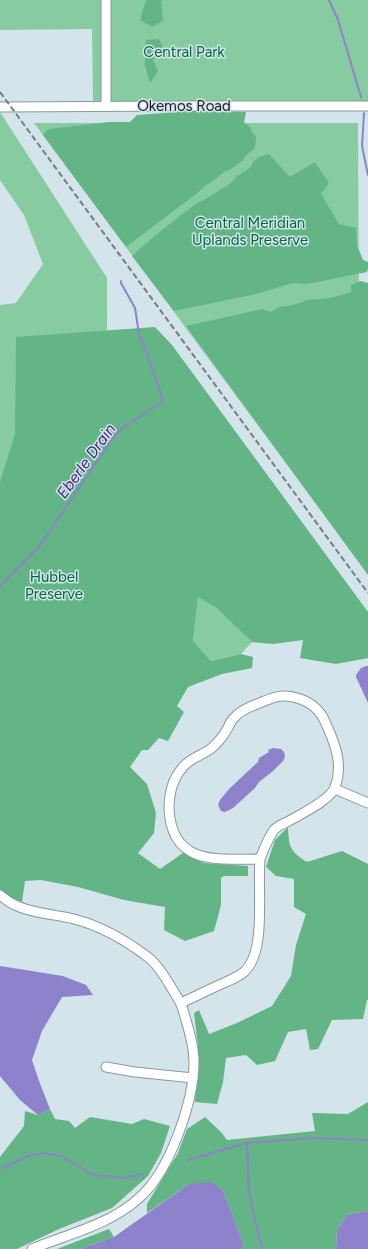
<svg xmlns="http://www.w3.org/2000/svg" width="368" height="1249" font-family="Figtree,sans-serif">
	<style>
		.green { fill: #87cca1 }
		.forest { fill: #63b585 }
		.water { fill: #8f82cc }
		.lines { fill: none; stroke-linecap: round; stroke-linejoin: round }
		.stream { stroke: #8f82cc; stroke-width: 2 }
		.minor-casing { stroke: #88989e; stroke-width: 11 }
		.minor { stroke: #fff; stroke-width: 9 }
		.rail { stroke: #737e82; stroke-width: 2; stroke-dasharray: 6 3; stroke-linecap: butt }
		.labels { text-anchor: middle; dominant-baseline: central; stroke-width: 3; stroke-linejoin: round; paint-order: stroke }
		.park-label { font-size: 15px; fill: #00693d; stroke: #d3e4eb }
		.street-label { font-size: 15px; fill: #1a2022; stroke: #d3e4eb }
		.water-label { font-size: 16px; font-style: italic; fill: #41277e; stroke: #d3e4eb }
	</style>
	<rect width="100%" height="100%" fill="#d3e4eb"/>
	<g class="green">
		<path d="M 0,0 L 368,0 L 368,102 L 93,103 L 92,29 L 0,30 Z"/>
		<path d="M 0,112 L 107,278 L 108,640 L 0,866 L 0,305 L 16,303 L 43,264 L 24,215 L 0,180 Z"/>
		<path d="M 34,123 L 358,123 L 360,497 L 368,574 Z"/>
		<path d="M 198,596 L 215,607 L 252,642 L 241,654 L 211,661 L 193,641 Z"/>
	</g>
	<g class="forest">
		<path d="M 146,0 L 163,0 L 161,2 L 163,21 L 152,27 L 140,20 Z"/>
		<path d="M 159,39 L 164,49 L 153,60 L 158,71 L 150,83 L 145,66 L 146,40 Z"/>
		<path d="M 191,111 L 246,112 L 244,123 L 250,127 L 252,132 L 256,137 L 255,148 L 245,156 L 243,160 L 231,169 L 224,172 L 210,183 L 204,187 L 196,194 L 126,247 L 43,135 L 48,129 L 109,122 L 130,122 L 137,115 Z"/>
		<path d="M 269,154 L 290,177 L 315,162 L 329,183 L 321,194 L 339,224 L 356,228 L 357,245 L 363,260 L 368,262 L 368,269 L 367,272 L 307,284 L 293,283 L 256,294 L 174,311 L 132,256 L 157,234 L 194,205 L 207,198 L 230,184 L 236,177 L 251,167 L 253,162 L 259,157 Z"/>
		<path d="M 361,281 L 368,283 L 368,575 L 186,326 L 263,309 L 270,312 L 279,307 L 293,305 L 307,300 L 331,298 L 351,292 L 351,285 Z"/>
		<path d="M 155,327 L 172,345 L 368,612 L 368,658 L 336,664 L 300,658 L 303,640 L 273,644 L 252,642 L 215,607 L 198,597 L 193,641 L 211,661 L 241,654 L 253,657 L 252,668 L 222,674 L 188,687 L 177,706 L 184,712 L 168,741 L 159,738 L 148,750 L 142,750 L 130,767 L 147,784 L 156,813 L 154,833 L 138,853 L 160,869 L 183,853 L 204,863 L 248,866 L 248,876 L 224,876 L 221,878 L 221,905 L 214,931 L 185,941 L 164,930 L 165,907 L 124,900 L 78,887 L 41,880 L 25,881 L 22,902 L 8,897 L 0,891 L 0,482 L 15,434 L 16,337 Z"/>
		<path d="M 288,827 C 289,846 289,851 307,862 L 342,851 L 368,864 L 368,1000 L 367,1000 L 363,1019 L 332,1020 L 318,1049 L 310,1050 L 306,1029 L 288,1032 L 275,1061 L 257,1065 L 246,1055 L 226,1058 L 223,1082 L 217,1104 L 195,1102 L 198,1046 L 194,1013 L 199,1010 L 209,1034 L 237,1023 L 272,1006 L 291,976 L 296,945 L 306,914 L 294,907 L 294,879 L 276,876 L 266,867 L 275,840 Z"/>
		<path d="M 368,1102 L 368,1211 L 348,1214 L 337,1229 L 336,1249 L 242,1249 L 244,1246 L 223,1190 L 189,1184 L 147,1213 L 147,1204 L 178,1153 L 187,1129 L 205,1117 L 221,1132 L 227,1140 L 315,1131 L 312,1113 L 348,1114 Z"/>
		<path d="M 50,1109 L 55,1119 L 69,1121 L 75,1128 L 90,1117 L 132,1124 L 144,1119 L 170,1126 L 161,1153 L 148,1176 L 112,1208 L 59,1229 L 17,1249 L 0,1249 L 0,1157 L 24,1126 L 25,1111 L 38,1115 Z"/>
		<path d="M 109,1229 L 114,1237 L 80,1249 L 57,1249 Z"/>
	</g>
	<g class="water">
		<path d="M 366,666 L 368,666 L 368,703 L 356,677 L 356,675 L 361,668 Z"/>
		<path d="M 273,748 L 281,749 L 284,752 L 285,757 L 283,761 L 273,771 L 259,782 L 255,788 L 233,808 L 225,812 L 221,811 L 218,805 L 220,800 L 229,789 L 258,762 L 259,758 L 269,752 L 268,750 Z"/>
		<path d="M 0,966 L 63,976 L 86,985 L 93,995 L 62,997 L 42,1031 L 32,1060 L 39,1081 L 50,1109 L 38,1115 L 20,1100 L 0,1076 Z"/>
		<path d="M 210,1182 L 223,1190 L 244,1246 L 242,1249 L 80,1249 L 114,1237 L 189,1184 Z"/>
		<path d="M 368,1211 L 368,1249 L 336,1249 L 337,1229 L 348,1214 Z"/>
	</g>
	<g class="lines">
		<g class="stream">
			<path d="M 329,0 L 338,20 L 361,97"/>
			<path d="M 364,113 L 362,146 L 368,175"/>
			<path d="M 0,586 L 39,547 L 113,438 L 121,429 L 156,406 L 161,402 L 162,397 L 146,351 L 139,334 L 135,308 L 121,283 L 121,281"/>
			<path d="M 247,1144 L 249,1193 L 262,1249"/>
			<path d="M 188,1160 L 247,1143 L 311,1138 L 368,1140"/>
			<path d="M 0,1169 L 28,1156 L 43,1153 L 61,1156 L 93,1175 L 123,1178 L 143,1174"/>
		</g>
		<g class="minor-casing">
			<g id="minor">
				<path d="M 106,0 L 106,106"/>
				<path d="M 0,107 L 184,106 L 368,106"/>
				<path d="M 335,789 L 368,803"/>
				<path d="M 0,895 C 5,899 10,903 15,905 C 33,914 55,914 74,919 C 101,926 127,941 149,958 C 158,965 165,977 171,987 C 174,992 177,997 180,1002 C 183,1008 184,1014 186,1020 C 190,1034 194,1047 194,1061 C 194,1101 170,1172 138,1199 C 109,1225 68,1234 32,1249"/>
				<path d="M 181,1003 C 194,997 206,991 219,985 C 228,981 237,978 244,972 C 267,952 257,889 260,859 C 217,859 172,866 169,809 C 169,794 173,778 183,767 C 191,757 204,755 213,747 C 218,742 223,737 226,731 C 229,727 230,721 234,718 C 239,711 249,707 257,704 C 265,701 274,696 283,696 C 297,696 312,702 320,713 C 323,716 325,722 327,726 C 336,746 343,766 335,787 C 331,800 299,815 287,822 C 283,824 277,826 274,830 C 268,838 264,849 260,859"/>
				<path d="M 106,1067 L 135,1072 L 193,1078"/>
			</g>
		</g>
		<use href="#minor" class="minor"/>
		<path class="rail" d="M 0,92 L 368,593"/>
	</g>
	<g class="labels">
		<g class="park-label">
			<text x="184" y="52">Central Park</text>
			<text x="250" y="223">Central Meridian<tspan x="250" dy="17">Uplands Preserve</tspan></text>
			<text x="54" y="577">Hubbel<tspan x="54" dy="17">Preserve</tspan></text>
		</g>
		<g class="street-label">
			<text x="184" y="106">Okemos Road</text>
		</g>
		<g class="water-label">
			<text transform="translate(86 461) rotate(-54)">Eberle Drain</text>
		</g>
	</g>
</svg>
